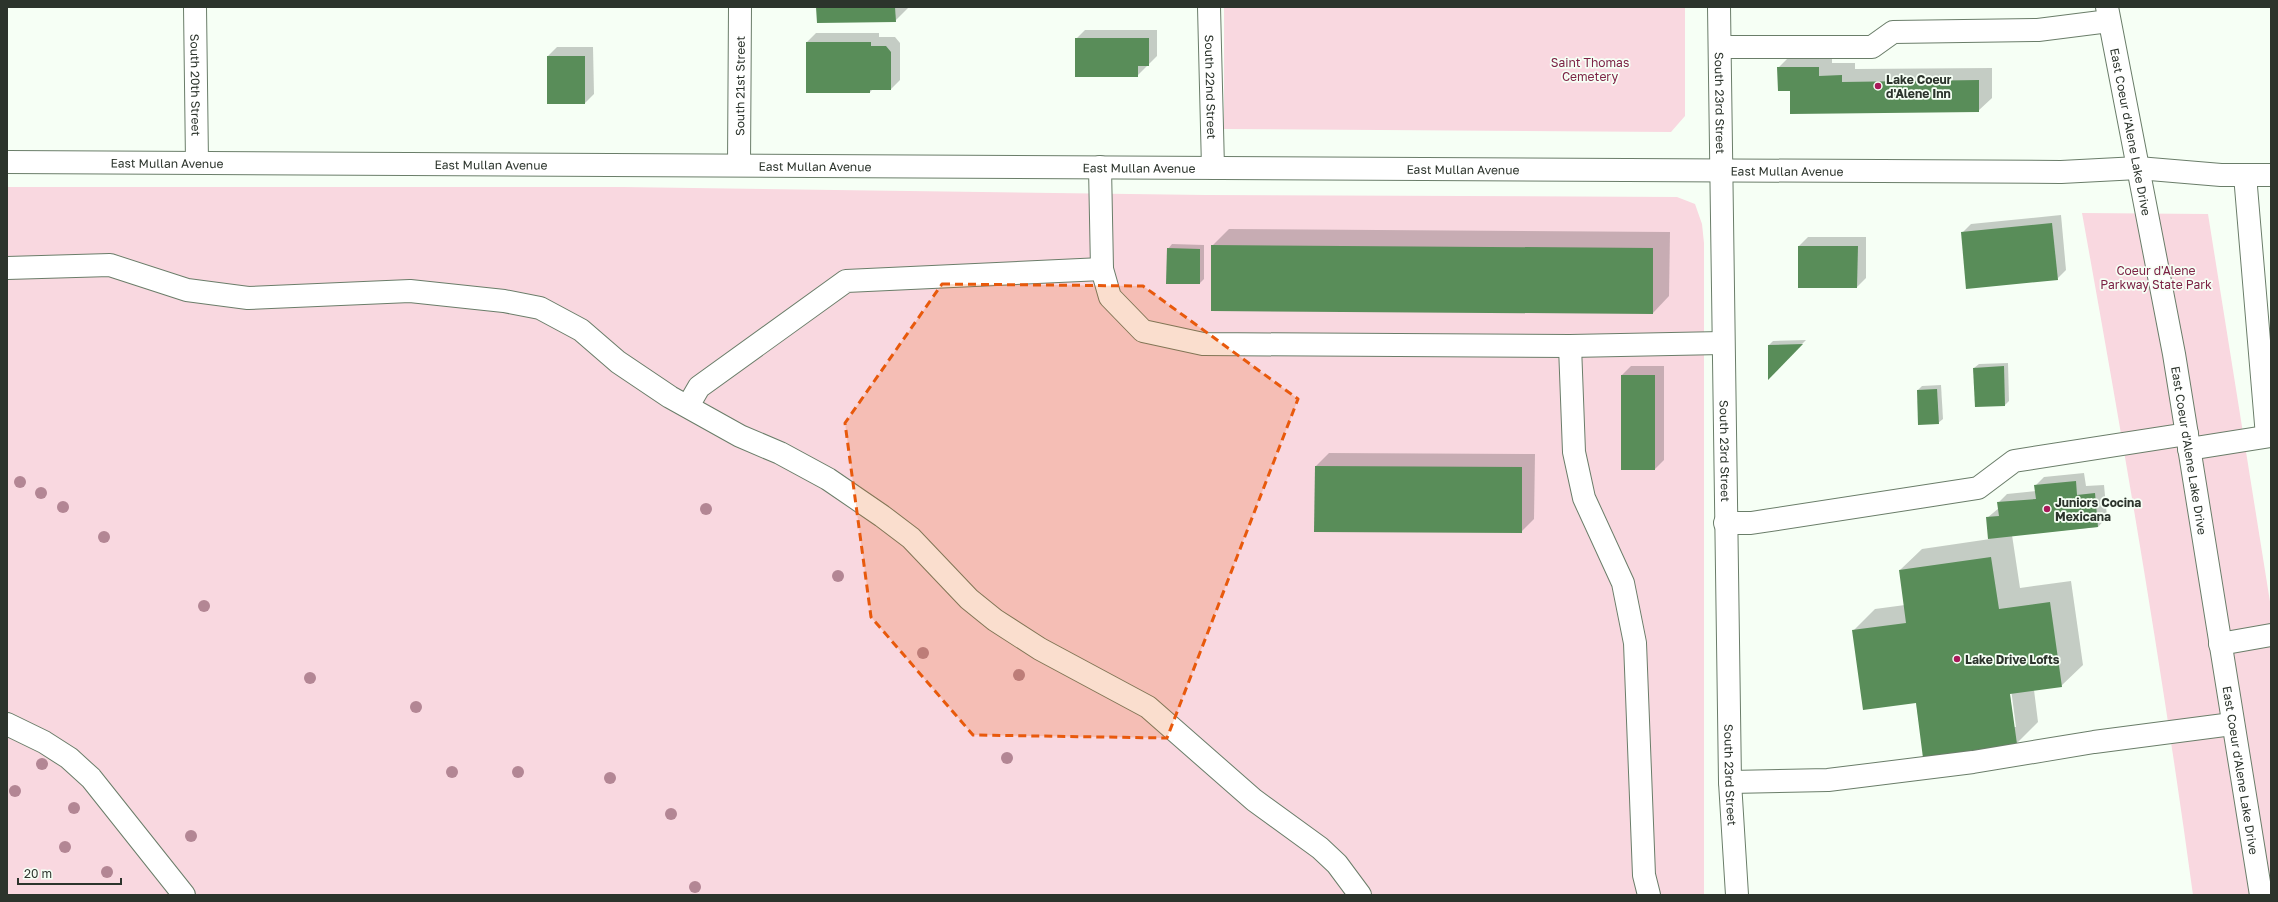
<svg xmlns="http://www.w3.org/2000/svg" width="2278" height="902" font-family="'Golos Text',sans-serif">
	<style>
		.green { fill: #f9d8e0 }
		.shadow { fill: #0003; fill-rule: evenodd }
		.building { fill: #598d59 }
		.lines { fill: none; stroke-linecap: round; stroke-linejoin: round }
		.minor-casing { stroke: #6a7d69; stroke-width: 24 }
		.minor { stroke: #fff; stroke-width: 22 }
		.tree { fill: #b38694 }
		.marked { fill: #e8590c; fill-opacity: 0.2; stroke: #e8590c; stroke-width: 3; stroke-dasharray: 8 5; stroke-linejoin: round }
		.poi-dot { fill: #a81a59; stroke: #f6fff5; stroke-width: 1.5 }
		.labels { text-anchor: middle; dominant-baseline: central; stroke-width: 3.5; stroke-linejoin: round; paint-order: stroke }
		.park-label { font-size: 12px; fill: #7c2345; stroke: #f6fff5 }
		.poi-label { font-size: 12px; font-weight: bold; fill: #2c342c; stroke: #f6fff5; text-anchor: start }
		.street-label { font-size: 12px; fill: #2c342c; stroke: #f6fff5 }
	</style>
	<rect width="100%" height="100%" fill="#f6fff5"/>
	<g class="green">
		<path d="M 1224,7 L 1685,7 L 1685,116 L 1671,132 L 1224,129 Z"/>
		<path d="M 7,187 L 623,187 L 1206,195 L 1677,197 L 1695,204 L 1702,224 L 1704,243 L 1704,895 L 7,895 Z"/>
		<path d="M 2082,213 L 2208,214 L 2271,608 L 2271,895 L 2193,895 C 2162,667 2123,440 2082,213 Z"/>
	</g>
	<g class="shadow">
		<path d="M 817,7 L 908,7 L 908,8 L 895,21 Z"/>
		<path d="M 1085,30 L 1157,30 L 1157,56 L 1137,76 L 1076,39 Z"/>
		<path d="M 816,33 L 879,33 L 879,37 L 895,37 L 900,43 L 900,80 L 891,89 L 873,89 L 870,92 L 807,42 Z"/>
		<path d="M 557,47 L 593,47 L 594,94 L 585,103 L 548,56 Z"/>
		<path d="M 1791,55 L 1832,55 L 1832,63 L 1855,63 L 1855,69 L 1992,68 L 1992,98 L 1978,111 L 1791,90 L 1778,68 Z"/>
		<path d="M 2061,215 L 2066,270 L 2057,279 L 1962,233 L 1971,224 Z"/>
		<path d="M 1229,229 L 1670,232 L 1669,296 L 1653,313 L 1212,246 Z"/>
		<path d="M 1808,237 L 1866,237 L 1866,278 L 1857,287 L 1799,246 Z"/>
		<path d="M 1172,244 L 1204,245 L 1204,279 L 1200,283 L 1168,249 Z"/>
		<path d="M 1806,340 L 1769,378 L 1769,345 L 1773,341 Z"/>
		<path d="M 2008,363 L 2009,401 L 2005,405 L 1974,368 L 1979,364 Z"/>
		<path d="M 1631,366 L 1664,366 L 1664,460 L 1655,469 L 1622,375 Z"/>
		<path d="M 1941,385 L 1943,419 L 1938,423 L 1918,390 L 1922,386 Z"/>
		<path d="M 1329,453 L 1535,454 L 1534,519 L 1521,532 L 1316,466 Z"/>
		<path d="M 2084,473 L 2086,486 L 2104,485 L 2107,517 L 2098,527 L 2012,535 L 2020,588 L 2071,581 L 2083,665 L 2061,686 L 2034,690 L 2038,722 L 2017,743 L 1924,756 L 1916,702 L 1853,631 L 1875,609 L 1905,605 L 1900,570 L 1922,549 L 1990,539 L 1987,518 L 1999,508 L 1998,503 L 2007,494 L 2036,491 L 2035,486 L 2044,477 ZM 2009,689 L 2011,689 L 2016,727 L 2014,727 Z"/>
	</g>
	<g class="building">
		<path d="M 816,7 L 895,7 L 896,22 L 817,23 Z"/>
		<path d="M 1075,38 L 1149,38 L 1149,66 L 1138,66 L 1138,77 L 1075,77 Z"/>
		<path d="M 806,42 L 871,42 L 871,46 L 886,46 L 891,52 L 891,90 L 870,90 L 870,93 L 806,93 Z"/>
		<rect x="547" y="56" width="38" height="48"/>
		<path d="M 1777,67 L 1819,67 L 1819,76 L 1842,75 L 1842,82 L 1979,80 L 1979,112 L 1790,114 L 1790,91 L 1778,91 Z"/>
		<path d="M 2052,223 L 2058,280 L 1966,289 L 1961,232 Z"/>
		<path d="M 1211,245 L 1653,248 L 1653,314 L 1211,311 Z"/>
		<path d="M 1798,246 L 1858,246 L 1857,288 L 1798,288 Z"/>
		<path d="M 1167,248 L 1200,249 L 1200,284 L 1166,284 Z"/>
		<path d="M 1803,344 L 1768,380 L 1768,345 Z"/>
		<path d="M 2004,366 L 2005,406 L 1975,407 L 1973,368 Z"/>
		<rect x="1621" y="375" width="34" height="95"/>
		<path d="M 1937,389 L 1939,424 L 1918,425 L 1917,390 Z"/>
		<path d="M 1315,466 L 1522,467 L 1522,533 L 1314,532 Z"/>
		<path d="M 2076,481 L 2077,495 L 2095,493 L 2098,527 L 1988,539 L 1986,517 L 1999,516 L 1997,502 L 2036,499 L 2034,485 Z"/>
		<path d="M 1991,557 L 1999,609 L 2050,602 L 2062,687 L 2010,694 L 2017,744 L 1923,758 L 1916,703 L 1863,710 L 1852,630 L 1906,623 L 1899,570 Z"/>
	</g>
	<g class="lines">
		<g class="minor-casing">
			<g id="minor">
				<path id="s1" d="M 195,7 L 197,162"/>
				<path id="s2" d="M 1209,7 L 1213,168"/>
				<path id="s3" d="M 1719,7 L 1730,782 L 1737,895"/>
				<path id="s4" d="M 2107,7 L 2174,354 L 2261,895"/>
				<path d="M 1720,47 L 1872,47 L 1893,32 L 2038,30 L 2109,21"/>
				<path id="s5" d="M 7,162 L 2061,172 L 2138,168 L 2221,175 L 2271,175"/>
				<path id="s6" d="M 739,164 L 740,7"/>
				<path d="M 1100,167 L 1102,269 L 1110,297 L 1143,331 L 1203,344 L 1570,346 L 1722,343"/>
				<path d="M 2245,175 L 2267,436"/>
				<path d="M 7,268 L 110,265 L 187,290 L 248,298 L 410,291 L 504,301 L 540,308 L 581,330 L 618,362 L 670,397 L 740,436 L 780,453 L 828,479 L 882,516 L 911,538 L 969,599 L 995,620 L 1040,649 L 1148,707 L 1254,800 L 1320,848 L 1337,864 L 1360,895"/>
				<path d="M 1570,346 L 1574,452 L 1584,498 L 1623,583 L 1635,643 L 1644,875 L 1649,895"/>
				<path d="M 688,406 L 699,387 L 846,281 L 1102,269"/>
				<path d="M 2189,449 L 2271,436"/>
				<path d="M 1725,523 L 1751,523 L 1978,488 L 2014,461 L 2187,434"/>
				<path d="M 2220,644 L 2271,635"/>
				<path d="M 7,724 L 44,742 L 69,758 L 91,778 L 184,895"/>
				<path d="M 1730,782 L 1828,780 L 1973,762 L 2094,742 L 2232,724"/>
			</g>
		</g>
		<use href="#minor" class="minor"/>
	</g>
	<g class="tree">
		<circle cx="20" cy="482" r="6"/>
		<circle cx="41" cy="493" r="6"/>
		<circle cx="63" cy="507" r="6"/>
		<circle cx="706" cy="509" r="6"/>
		<circle cx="104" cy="537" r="6"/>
		<circle cx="838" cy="576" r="6"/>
		<circle cx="204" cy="606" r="6"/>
		<circle cx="923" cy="653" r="6"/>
		<circle cx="1019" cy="675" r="6"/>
		<circle cx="310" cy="678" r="6"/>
		<circle cx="416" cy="707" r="6"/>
		<circle cx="1007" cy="758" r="6"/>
		<circle cx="42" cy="764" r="6"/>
		<circle cx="452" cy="772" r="6"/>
		<circle cx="518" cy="772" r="6"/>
		<circle cx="610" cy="778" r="6"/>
		<circle cx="15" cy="791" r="6"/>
		<circle cx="74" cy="808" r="6"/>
		<circle cx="671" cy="814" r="6"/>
		<circle cx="191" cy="836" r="6"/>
		<circle cx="65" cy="847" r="6"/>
		<circle cx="107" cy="872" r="6"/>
		<circle cx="695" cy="887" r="6"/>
	</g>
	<path class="marked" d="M 942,284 L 1143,286 L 1298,399 L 1167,738 L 973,735 L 871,617 L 845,423 Z"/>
	<g class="poi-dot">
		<circle cx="1878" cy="86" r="4"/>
		<circle cx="2047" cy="509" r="4"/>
		<circle cx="1957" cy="659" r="4"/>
	</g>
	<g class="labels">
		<g class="park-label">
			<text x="1590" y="62">Saint Thomas<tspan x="1590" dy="14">Cemetery</tspan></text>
			<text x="2156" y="270">Coeur d'Alene<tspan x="2156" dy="14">Parkway State Park</tspan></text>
		</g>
		<g class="poi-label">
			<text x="1886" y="79">Lake Coeur<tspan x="1886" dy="14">d'Alene Inn</tspan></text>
			<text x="2055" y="502">Juniors Cocina<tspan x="2055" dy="14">Mexicana</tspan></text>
			<text x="1965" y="659">Lake Drive Lofts</text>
		</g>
		<g class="street-label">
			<text stroke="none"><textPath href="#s1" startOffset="78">South 20th Street</textPath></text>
			<text stroke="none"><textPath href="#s6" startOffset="78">South 21st Street</textPath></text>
			<text stroke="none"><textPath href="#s2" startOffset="80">South 22nd Street</textPath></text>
			<text stroke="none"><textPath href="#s3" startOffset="96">South 23rd Street</textPath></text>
			<text stroke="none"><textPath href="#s4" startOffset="127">East Coeur d'Alene Lake Drive</textPath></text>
			<text stroke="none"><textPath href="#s5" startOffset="160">East Mullan Avenue</textPath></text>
			<text stroke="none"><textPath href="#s5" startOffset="484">East Mullan Avenue</textPath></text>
			<text stroke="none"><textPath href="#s5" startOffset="808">East Mullan Avenue</textPath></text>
			<text stroke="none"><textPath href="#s5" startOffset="1132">East Mullan Avenue</textPath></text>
			<text stroke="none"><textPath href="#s5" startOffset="1456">East Mullan Avenue</textPath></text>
			<text stroke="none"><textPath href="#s5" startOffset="1780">East Mullan Avenue</textPath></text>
			<text stroke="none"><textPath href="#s4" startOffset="451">East Coeur d'Alene Lake Drive</textPath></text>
			<text stroke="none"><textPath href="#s3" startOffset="444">South 23rd Street</textPath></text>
			<text stroke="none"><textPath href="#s4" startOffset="775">East Coeur d'Alene Lake Drive</textPath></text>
			<text stroke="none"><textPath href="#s3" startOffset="768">South 23rd Street</textPath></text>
		</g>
	</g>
	<rect width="2278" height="902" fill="none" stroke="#2c342c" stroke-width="16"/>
	<path d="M18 878v6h103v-6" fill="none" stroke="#2c342c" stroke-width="2"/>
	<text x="24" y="878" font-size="12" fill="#2c342c" stroke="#f6fff5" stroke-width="3" paint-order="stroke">20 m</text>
</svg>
